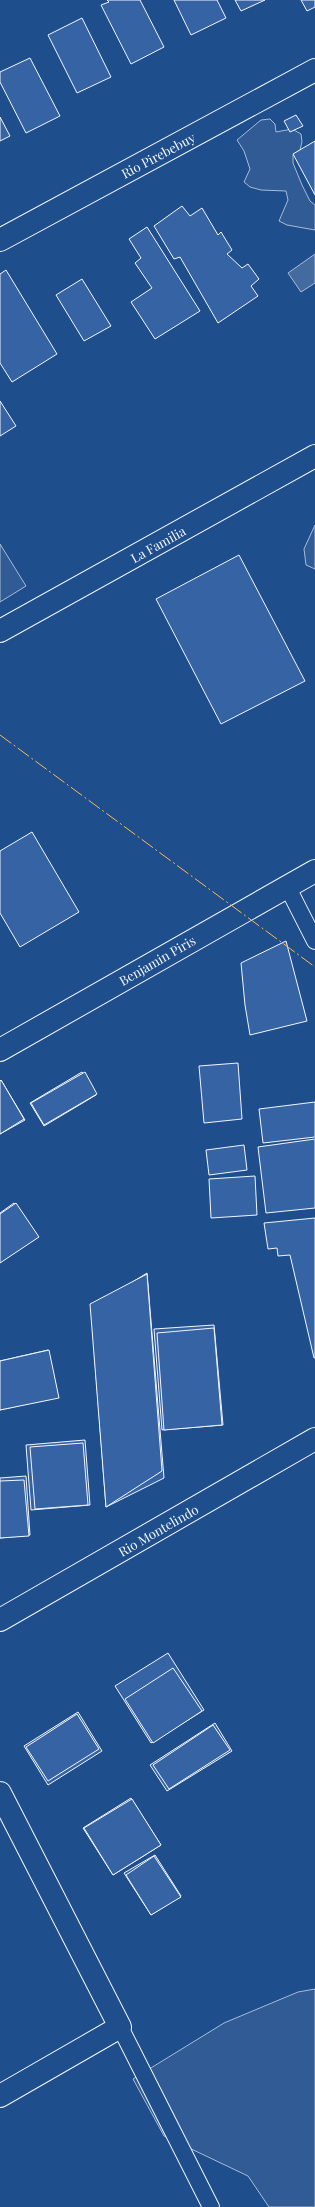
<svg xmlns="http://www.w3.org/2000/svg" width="315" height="2207" font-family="'Playfair Display',serif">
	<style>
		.built { fill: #305b95; stroke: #a8bbd7 }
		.water { fill: #446ba0; stroke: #a8bbd7 }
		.building { fill: #3563a3; stroke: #f2f6ff }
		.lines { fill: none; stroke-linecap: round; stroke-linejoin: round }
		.service-casing { stroke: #f2f6ff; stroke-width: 18 }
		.minor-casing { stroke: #f2f6ff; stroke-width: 24 }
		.service { stroke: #1f4e8c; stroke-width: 16 }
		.minor { stroke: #1f4e8c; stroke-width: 22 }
		.power { stroke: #ffb74d; stroke-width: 1; stroke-dasharray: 14 3 2 3; stroke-linecap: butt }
		.labels { text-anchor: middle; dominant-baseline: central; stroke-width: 3; stroke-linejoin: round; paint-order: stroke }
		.street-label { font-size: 13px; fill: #f2f6ff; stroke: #1f4e8c }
	</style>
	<rect width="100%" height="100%" fill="#1f4e8c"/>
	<g class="built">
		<path d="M 270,119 L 275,124 L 276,132 L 292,129 L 301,134 L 302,142 L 300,150 L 293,155 L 293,163 L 302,185 L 310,201 L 315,205 L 315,230 L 287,225 L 279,221 L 288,200 L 286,191 L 261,190 L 250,187 L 244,182 L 250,169 L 244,151 L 237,140 L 261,120 Z"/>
		<path d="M 315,525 L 315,569 L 306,565 L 304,549 Z"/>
		<path d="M 0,544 L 26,586 L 0,602 Z"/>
		<path d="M 315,1989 L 315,2207 L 269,2207 L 248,2176 L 164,2136 L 133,2079 L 224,2023 L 298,1992 Z"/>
	</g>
	<path class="water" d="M 315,254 L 315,283 L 301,292 L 288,273 Z"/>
	<g class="building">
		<path d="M 107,0 L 140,0 L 164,47 L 131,64 L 101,5 L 109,2 Z"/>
		<path d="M 174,0 L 217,0 L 226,18 L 191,35 Z"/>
		<path d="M 235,0 L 265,0 L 241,11 Z"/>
		<path d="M 301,0 L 315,0 L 315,7 L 307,11 Z"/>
		<path d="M 82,18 L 111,77 L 77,93 L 48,35 Z"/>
		<path d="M 30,58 L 60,116 L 26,133 L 0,82 L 0,72 Z"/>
		<path d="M 296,115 L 303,126 L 290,132 L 284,121 Z"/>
		<path d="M 0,117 L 10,136 L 0,141 Z"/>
		<path d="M 315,141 L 315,195 L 293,154 Z"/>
		<path d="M 182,206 L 190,216 L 202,208 L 218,235 L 221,232 L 232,250 L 227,254 L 242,268 L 248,264 L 259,279 L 251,286 L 258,296 L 218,323 L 180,257 L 174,259 L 154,226 Z"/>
		<path d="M 147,227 L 200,311 L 155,339 L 131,302 L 152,288 L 135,263 L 141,258 L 129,239 Z"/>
		<path d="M 6,270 L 57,354 L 12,382 L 0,363 L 0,274 Z"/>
		<path d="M 82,279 L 111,326 L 84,341 L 56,295 Z"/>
		<path d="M 0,401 L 16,426 L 0,436 Z"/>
		<path d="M 239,555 L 305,681 L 221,724 L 156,599 Z"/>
		<path d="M 32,832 L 79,912 L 20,947 L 0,913 L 0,851 Z"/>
		<path d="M 286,941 L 307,1021 L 250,1035 L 245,1005 L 241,963 Z"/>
		<path d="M 238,1063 L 242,1119 L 204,1123 L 199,1066 Z"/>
		<path d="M 82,1072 L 96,1095 L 44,1126 L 30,1103 Z"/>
		<path d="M 85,1072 L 97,1094 L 44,1125 L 31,1103 Z"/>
		<path d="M 1,1080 L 25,1120 L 0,1134 L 0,1081 Z"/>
		<path d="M 1,1080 L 24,1119 L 0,1134 L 0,1081 Z"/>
		<path d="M 315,1102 L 315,1137 L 263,1143 L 259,1109 Z"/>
		<path d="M 315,1139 L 315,1208 L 266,1213 L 258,1147 Z"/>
		<path d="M 244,1145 L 247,1170 L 209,1175 L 206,1150 Z"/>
		<path d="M 255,1176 L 257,1215 L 211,1218 L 209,1179 Z"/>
		<path d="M 14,1203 L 38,1237 L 0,1262 L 0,1213 Z"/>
		<path d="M 16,1203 L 39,1237 L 0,1263 L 0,1214 Z"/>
		<path d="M 315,1218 L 315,1358 L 314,1358 L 290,1255 L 278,1256 L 277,1248 L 268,1249 L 264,1223 Z"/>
		<path d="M 147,1273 L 164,1478 L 106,1507 L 91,1308 Z"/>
		<path d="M 147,1274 L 162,1471 L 106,1507 L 90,1304 Z"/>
		<path d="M 214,1325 L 223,1425 L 162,1430 L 154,1329 Z"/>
		<path d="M 214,1328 L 222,1425 L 164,1430 L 157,1333 Z"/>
		<path d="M 48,1350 L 58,1397 L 0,1410 L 0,1361 Z"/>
		<path d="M 49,1350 L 59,1398 L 0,1410 L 0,1361 Z"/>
		<path d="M 85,1440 L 90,1505 L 31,1510 L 26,1445 Z"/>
		<path d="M 83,1443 L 88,1505 L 35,1509 L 30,1447 Z"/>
		<path d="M 26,1476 L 30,1535 L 0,1538 L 0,1478 Z"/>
		<path d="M 24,1480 L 29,1536 L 0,1538 L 0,1481 Z"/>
		<path d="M 168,1653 L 204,1710 L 151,1743 L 115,1686 Z"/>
		<path d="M 173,1668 L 202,1711 L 153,1743 L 125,1699 Z"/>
		<path d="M 78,1712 L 102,1751 L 48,1785 L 24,1746 Z"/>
		<path d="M 77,1714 L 99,1749 L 48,1781 L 26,1747 Z"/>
		<path d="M 215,1723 L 232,1751 L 167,1791 L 150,1765 Z"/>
		<path d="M 213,1725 L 230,1750 L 169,1789 L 153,1765 Z"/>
		<path d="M 131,1798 L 161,1845 L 113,1875 L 83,1828 Z"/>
		<path d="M 132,1799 L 161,1845 L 113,1875 L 84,1828 Z"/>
		<path d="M 155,1855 L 181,1896 L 151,1915 L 124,1873 Z"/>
		<path d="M 154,1856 L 181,1897 L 151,1915 L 126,1875 Z"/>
	</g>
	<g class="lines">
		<g class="service-casing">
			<g id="service">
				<path d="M 287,886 L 315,941"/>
				<path d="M 120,2027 L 211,2207"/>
			</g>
		</g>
		<g class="minor-casing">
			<g id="minor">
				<path d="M 0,240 L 315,70"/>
				<path d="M 0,631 L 315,456"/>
				<path d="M 0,1050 L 315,871"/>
				<path d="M 0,1620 L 315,1439"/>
				<path d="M 0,1793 L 120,2027 L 0,2096"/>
			</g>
		</g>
		<use href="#service" class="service"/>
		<use href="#minor" class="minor"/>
		<path class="power" d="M 0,735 L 315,967"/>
	</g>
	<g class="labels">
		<g class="street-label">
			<text transform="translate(158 155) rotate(-28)">Rio Pirebebuy</text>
			<text transform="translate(158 544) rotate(-29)">La Familia</text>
			<text transform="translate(157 960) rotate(-30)">Benjamin Piris</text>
			<text transform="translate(158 1530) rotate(-30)">Rio Montelindo</text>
		</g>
	</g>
</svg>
